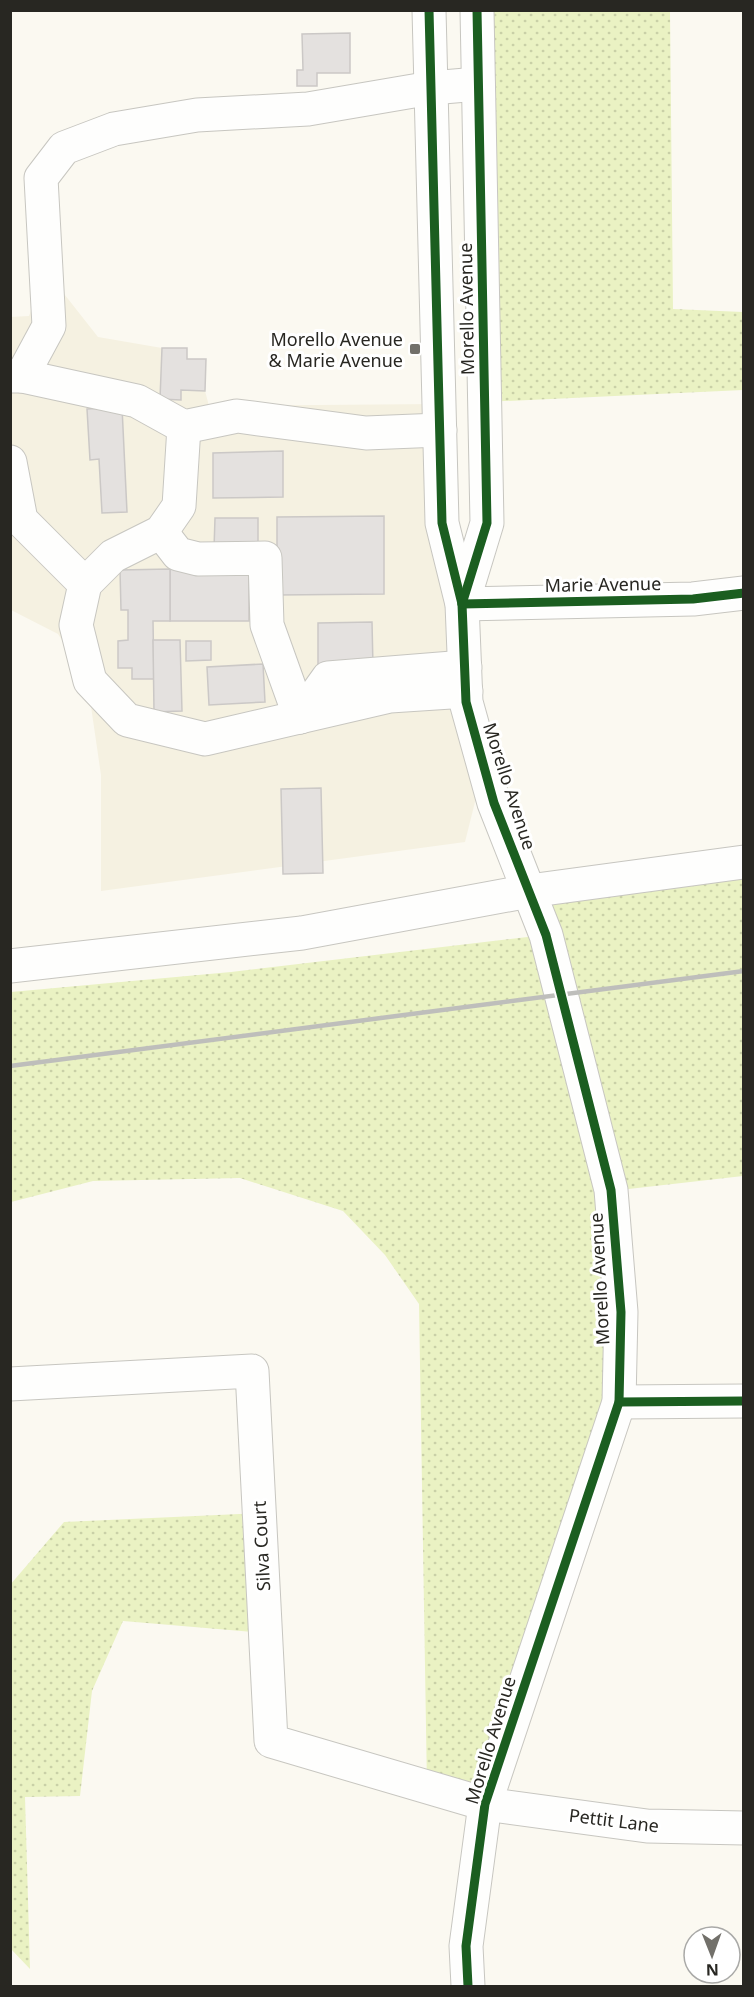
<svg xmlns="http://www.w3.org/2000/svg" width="754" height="1997" font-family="'Noto Sans',sans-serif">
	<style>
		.built { fill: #f5f1e1 }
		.grass { fill: url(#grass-dots) }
		.building { fill: #e4e1df; stroke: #cbc8c6; stroke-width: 1.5 }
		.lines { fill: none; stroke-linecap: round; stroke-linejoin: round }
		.minor-casing { stroke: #c7c6c0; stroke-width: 35 }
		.minor { stroke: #fefefd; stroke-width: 33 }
		.rail { stroke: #bebebb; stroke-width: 4.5 }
		.cycleway-casing { stroke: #fff; stroke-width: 13 }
		.cycleway { stroke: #1b5e20; stroke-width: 9 }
		.poi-dot { fill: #72706a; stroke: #fff; stroke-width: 2 }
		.labels { text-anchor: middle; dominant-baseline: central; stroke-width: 6; stroke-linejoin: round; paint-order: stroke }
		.street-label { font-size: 18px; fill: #282722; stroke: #fff }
		.poi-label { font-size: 18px; fill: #282722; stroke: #fff; text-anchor: end }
	</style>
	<defs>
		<pattern id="grass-dots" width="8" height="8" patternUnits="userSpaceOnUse" patternTransform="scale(1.5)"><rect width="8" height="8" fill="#eaf2c3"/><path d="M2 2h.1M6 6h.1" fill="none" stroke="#c9d0a7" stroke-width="1.8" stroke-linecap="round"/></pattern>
	</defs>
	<rect width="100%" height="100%" fill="#fbf9f1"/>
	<path class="built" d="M 61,290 L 98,337 L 162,348 L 187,348 L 187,359 L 206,359 L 205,391 L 209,406 L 439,404 L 484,766 L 465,842 L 101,891 L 101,775 L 87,679 L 58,634 L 11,610 L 10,317 L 29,316 L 38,291 Z"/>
	<g class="grass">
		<path d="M 477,11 L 670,11 L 673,309 L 743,312 L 743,390 L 484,402 Z"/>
		<path d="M 743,862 L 743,1176 L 611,1191 L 619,1402 L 485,1804 L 427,1787 L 419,1304 L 385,1255 L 343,1211 L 240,1178 L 93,1181 L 11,1202 L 11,992 L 231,972 L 545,935 L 529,891 Z"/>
		<path d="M 260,1513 L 266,1633 L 123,1621 L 92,1691 L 80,1796 L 25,1797 L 30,1969 L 10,1948 L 10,1585 L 64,1522 Z"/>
	</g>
	<g class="building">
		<path d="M 350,33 L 350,73 L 317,73 L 317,86 L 297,86 L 297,70 L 303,70 L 302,34 Z"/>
		<path d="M 162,348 L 187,348 L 187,359 L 206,359 L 205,391 L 181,390 L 181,400 L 160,399 Z"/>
		<path d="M 122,407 L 127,512 L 102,513 L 99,459 L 90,460 L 87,409 Z"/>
		<path d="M 283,451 L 283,497 L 213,498 L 213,453 Z"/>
		<path d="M 384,516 L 384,594 L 277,595 L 277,517 Z"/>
		<path d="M 215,518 L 258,518 L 258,548 L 214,549 Z"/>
		<path d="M 170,569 L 249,570 L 249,621 L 170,621 Z"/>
		<path d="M 170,569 L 170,621 L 153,621 L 154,679 L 132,679 L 132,668 L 118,668 L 118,641 L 128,640 L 128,610 L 121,610 L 120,570 Z"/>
		<path d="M 372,622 L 373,667 L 318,667 L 318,623 Z"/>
		<path d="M 153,640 L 180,640 L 182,711 L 154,712 Z"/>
		<path d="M 186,641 L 211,641 L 211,660 L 186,661 Z"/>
		<path d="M 263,664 L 265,702 L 209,705 L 207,667 Z"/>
		<path d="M 321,788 L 323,873 L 283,874 L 281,789 Z"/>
	</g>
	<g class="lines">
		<g class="minor-casing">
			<g id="minor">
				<path d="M 429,10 L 442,523 L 462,604 L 466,702 L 494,803 L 546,935 L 611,1190 L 621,1312 L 619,1402 L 485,1804 L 466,1946 L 468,1986"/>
				<path d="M 10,376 L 22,376 L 137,401 L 184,427 L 237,416 L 366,433 L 440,430"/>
				<path d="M 22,376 L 49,326 L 41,178 L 64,148 L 114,129 L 197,115 L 308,109 L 431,88 L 478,84"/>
				<path d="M 184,427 L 179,506 L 161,532 L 113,556 L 85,584 L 76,625 L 90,681 L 127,720 L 205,739 L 390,696 L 466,691"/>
				<path d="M 10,462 L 21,520 L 85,584"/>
				<path d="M 161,532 L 178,554 L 198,559 L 265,558 L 267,625 L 300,717"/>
				<path d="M 463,602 L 487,523 L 477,10"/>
				<path d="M 462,604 L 693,599 L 744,593"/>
				<path d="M 300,717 L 328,678 L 465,667"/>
				<path d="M 10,966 L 302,933 L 529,891 L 744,862"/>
				<path d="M 10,1384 L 252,1371 L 271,1741 L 485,1804 L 647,1826 L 744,1828"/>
				<path d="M 619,1402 L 744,1401"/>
			</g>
		</g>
		<use href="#minor" class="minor"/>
		<path class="rail" d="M 10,1066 L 744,971"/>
		<g class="cycleway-casing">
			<g id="cycleway">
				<path d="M 429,10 L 442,523 L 462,604 L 466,702 L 494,803 L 546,935 L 611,1190 L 621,1312 L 619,1402 L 485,1804 L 466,1946 L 468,1986"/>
				<path d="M 462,604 L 487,523 L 477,10"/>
				<path d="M 462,604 L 693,599 L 744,593"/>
				<path d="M 619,1402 L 744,1401"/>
			</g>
		</g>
		<use href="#cycleway" class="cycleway"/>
	</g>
	<rect class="poi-dot" x="409" y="343" width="12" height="12" rx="3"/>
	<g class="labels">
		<g class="street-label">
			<text transform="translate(466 309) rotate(-91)">Morello Avenue</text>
			<text transform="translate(603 584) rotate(-1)">Marie Avenue</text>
			<text transform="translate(510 786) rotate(72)">Morello Avenue</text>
			<text transform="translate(599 1279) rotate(-93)">Morello Avenue</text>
			<text transform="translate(261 1546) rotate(-93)">Silva Court</text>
			<text transform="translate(490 1740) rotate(-73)">Morello Avenue</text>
			<text transform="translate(614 1820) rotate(7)">Pettit Lane</text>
		</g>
		<g class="poi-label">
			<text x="403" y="339">Morello Avenue<tspan x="403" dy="21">&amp; Marie Avenue</tspan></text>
		</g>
	</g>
	<rect width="754" height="1997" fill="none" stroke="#282722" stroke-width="24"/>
	<g transform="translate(712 1955) rotate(179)"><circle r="28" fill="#ffffff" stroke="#a9a9a7" stroke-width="1.5"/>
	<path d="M0-4.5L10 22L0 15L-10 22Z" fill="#72706a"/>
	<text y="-9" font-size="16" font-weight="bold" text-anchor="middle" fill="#282722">N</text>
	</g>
</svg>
